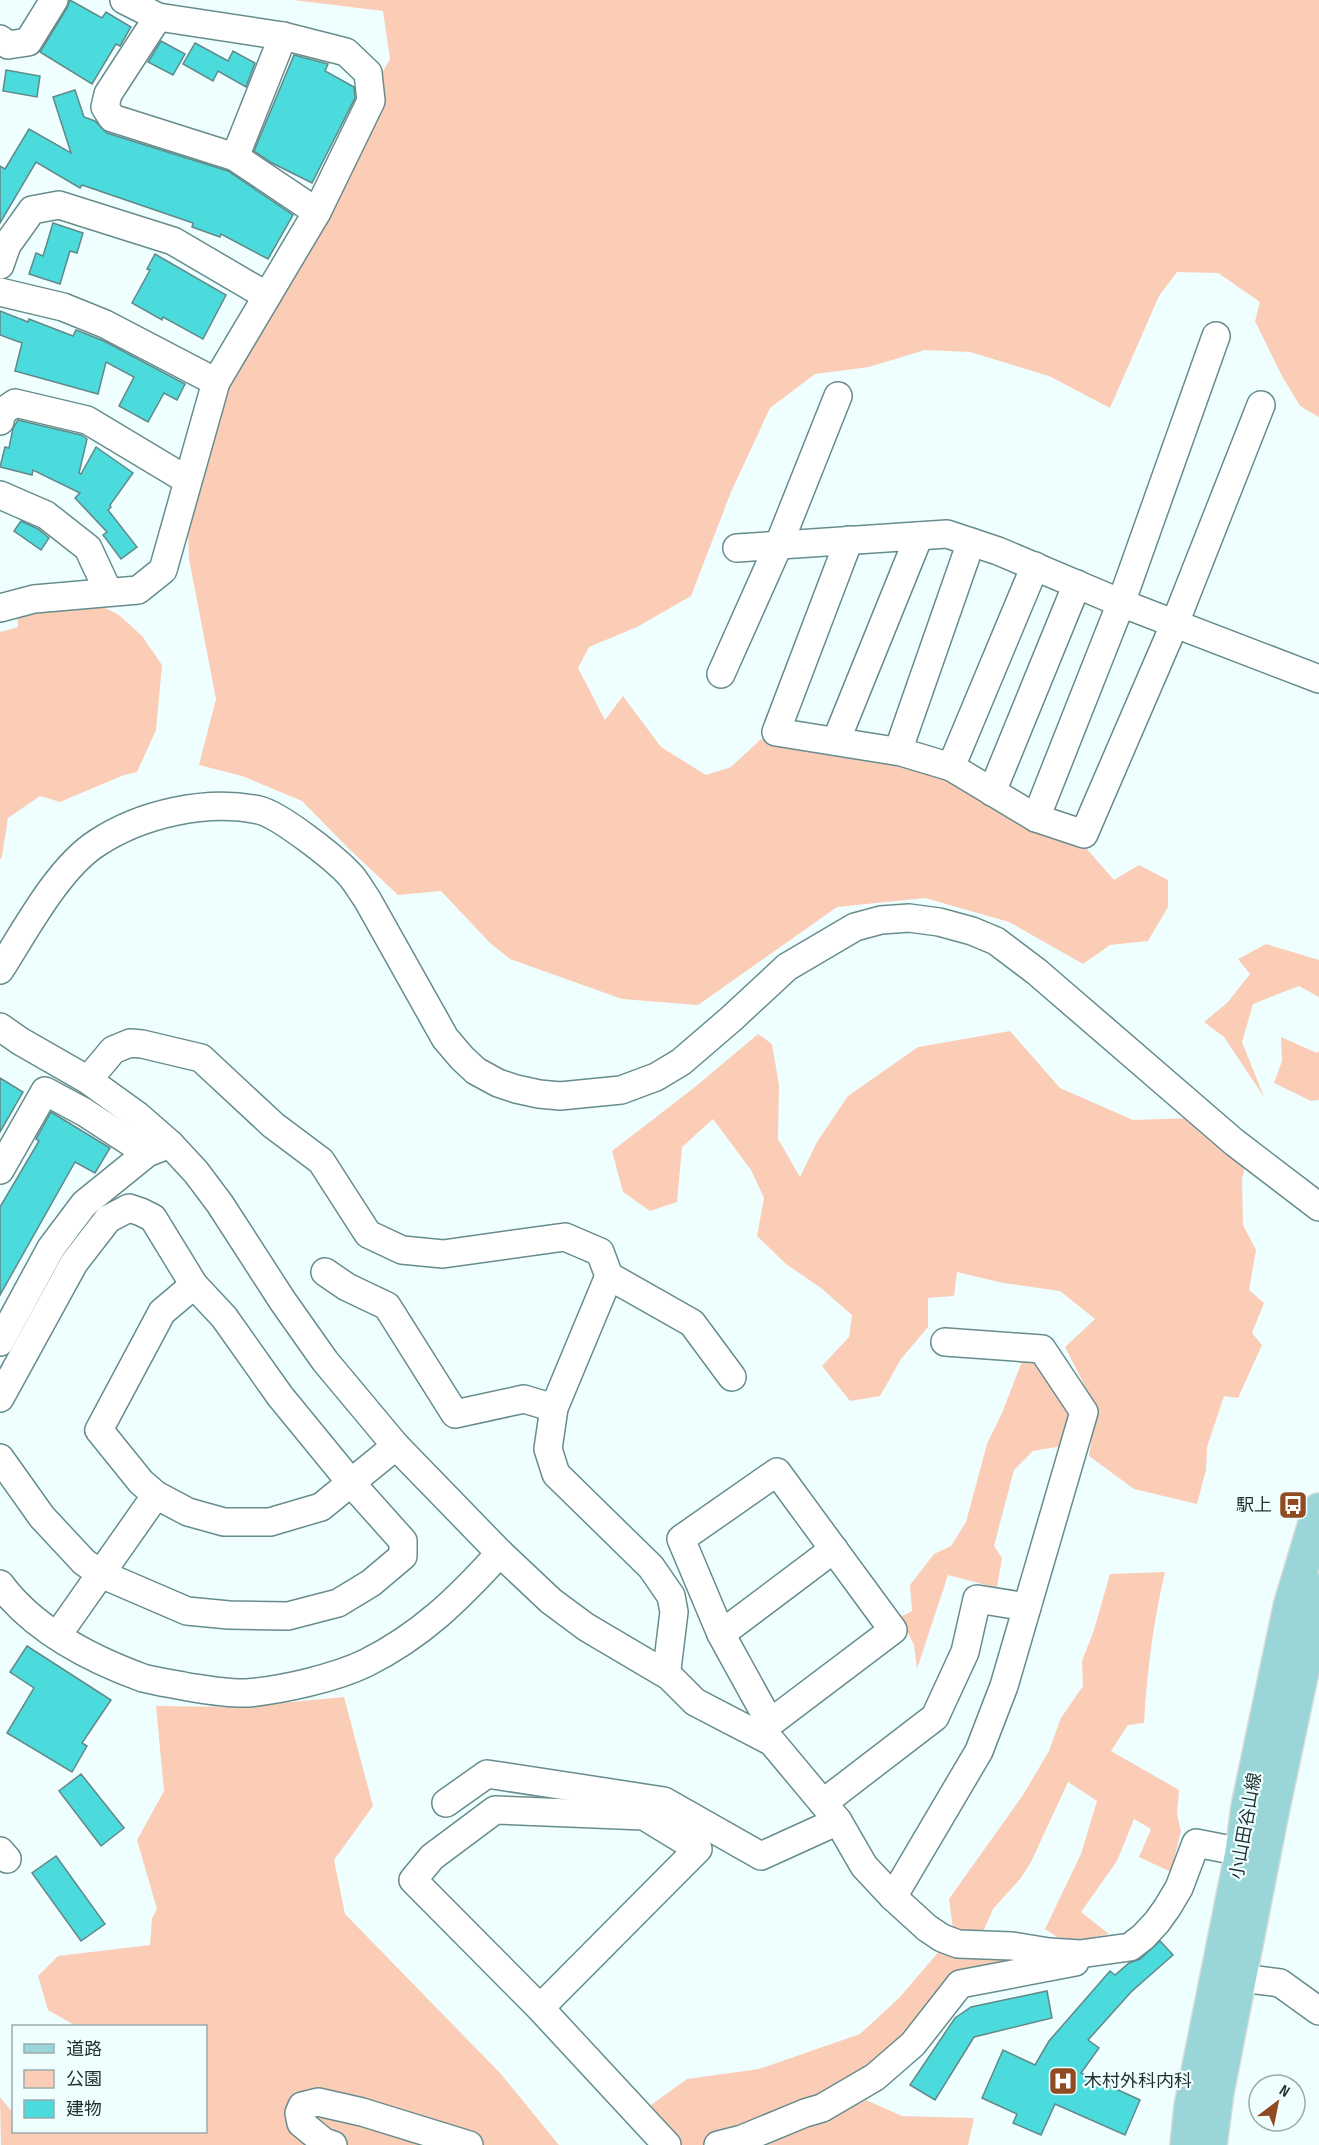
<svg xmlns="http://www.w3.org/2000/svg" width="1319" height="2145" font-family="'Sofia Sans Condensed','Noto Sans JP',sans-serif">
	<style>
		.green { fill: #fbcdb6 }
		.building { fill: #4bdbdd; stroke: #638888; stroke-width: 1.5 }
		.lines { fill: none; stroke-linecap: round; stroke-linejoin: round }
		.minor-casing { stroke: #678c8c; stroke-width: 30 }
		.major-casing { stroke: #d7dada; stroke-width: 36 }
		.minor { stroke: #fff; stroke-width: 27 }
		.major { stroke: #9ad6d7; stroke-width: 33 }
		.labels { text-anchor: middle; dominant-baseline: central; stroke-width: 4.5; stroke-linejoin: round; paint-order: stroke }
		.poi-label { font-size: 18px; fill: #1f2f2f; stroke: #efffff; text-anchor: end }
		.street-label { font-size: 18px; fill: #1f2f2f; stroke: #efffff }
	</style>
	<rect width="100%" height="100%" fill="#efffff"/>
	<g class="green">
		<path d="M 293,0 L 1319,0 L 1319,417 L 1300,406 L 1282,376 L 1255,321 L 1260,302 L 1218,273 L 1177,272 L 1159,296 L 1110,408 L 1049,376 L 970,352 L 925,350 L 869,367 L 815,374 L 770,408 L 731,492 L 691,596 L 637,627 L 589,647 L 578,668 L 605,720 L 623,696 L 661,747 L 706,775 L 731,767 L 760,740 L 790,733 L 870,744 L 1079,840 L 1114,880 L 1139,865 L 1168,880 L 1168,907 L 1148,941 L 1110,945 L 1083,964 L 1009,922 L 925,898 L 837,907 L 698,1005 L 622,999 L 510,959 L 490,943 L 441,891 L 398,895 L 348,848 L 302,801 L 242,776 L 199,765 L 216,699 L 189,559 L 187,505 L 206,424 L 249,349 L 280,301 L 326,214 L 365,103 L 390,59 L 383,11 Z"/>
		<path d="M 89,600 L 119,615 L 142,636 L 162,665 L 156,730 L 137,772 L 124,775 L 60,802 L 40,796 L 8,818 L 2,856 L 0,860 L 0,632 L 18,627 L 17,609 Z"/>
		<path d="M 1266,944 L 1319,960 L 1319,997 L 1299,986 L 1253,1004 L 1242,1042 L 1264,1097 L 1224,1037 L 1204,1022 L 1228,1002 L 1250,974 L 1238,959 Z"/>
		<path d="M 1010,1031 L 1060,1088 L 1133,1120 L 1223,1117 L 1252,1141 L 1242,1179 L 1243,1225 L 1256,1250 L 1249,1290 L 1264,1303 L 1252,1333 L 1262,1345 L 1238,1398 L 1224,1396 L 1207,1447 L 1206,1470 L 1197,1504 L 1134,1489 L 1089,1456 L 1095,1416 L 1090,1396 L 1065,1347 L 1095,1319 L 1060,1291 L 1003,1283 L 957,1272 L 954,1296 L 928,1298 L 928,1327 L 901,1359 L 880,1396 L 850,1401 L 822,1366 L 849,1337 L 852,1315 L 821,1288 L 786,1264 L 757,1236 L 764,1198 L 751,1170 L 713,1119 L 682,1147 L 677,1202 L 650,1211 L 623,1192 L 612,1151 L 695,1087 L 758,1034 L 772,1044 L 779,1085 L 778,1139 L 800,1177 L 817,1142 L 848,1096 L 918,1047 Z"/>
		<path d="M 1281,1037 L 1317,1053 L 1319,1051 L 1319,1100 L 1311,1101 L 1274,1083 L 1282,1061 Z"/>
		<path d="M 1023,1359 L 1040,1366 L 1070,1416 L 1062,1446 L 1033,1451 L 1014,1470 L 994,1546 L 1002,1558 L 997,1588 L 948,1575 L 917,1669 L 914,1645 L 900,1617 L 912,1611 L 910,1585 L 934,1554 L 951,1546 L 966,1522 L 987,1444 L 1002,1413 Z"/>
		<path d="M 1165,1572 C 1153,1623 1147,1672 1144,1723 L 1128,1725 L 1111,1751 L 1179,1790 L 1177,1814 L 1181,1831 L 1171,1872 L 1139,1857 L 1151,1829 L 1134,1819 L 1117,1861 L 1081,1912 L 1109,1934 L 1085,1939 L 1060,1939 L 1045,1929 L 1081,1854 L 1097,1801 L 1068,1782 L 1031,1862 L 1020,1879 L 993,1909 L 983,1932 L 997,1939 L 1040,1937 L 1064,1955 L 951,1979 L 892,2077 L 730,2145 L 677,2145 L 651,2105 L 687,2079 L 759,2069 L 860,2034 L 899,1998 L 936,1955 L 953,1929 L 949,1899 L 1023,1795 L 1049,1751 L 1061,1718 L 1083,1686 L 1082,1661 L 1094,1630 L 1110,1574 Z"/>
		<path d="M 344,1697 L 373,1806 L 334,1860 L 345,1914 L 500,2073 L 559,2145 L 1,2145 L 0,2097 L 13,2113 L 14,2132 L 206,2132 L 206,2026 L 76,2026 L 48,2010 L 38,1976 L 58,1956 L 150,1945 L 152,1918 L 157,1909 L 137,1840 L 164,1791 L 156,1706 L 239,1707 Z"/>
		<path d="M 866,2100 L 902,2116 L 974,2118 L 968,2145 L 767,2145 Z"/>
	</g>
	<g class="building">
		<path d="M 70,0 L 102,18 L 106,12 L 131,27 L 120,46 L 116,44 L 92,84 L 40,52 L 67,8 Z"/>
		<path d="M 161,41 L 185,54 L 173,75 L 148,62 Z"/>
		<path d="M 195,43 L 228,61 L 233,51 L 255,63 L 246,87 L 218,71 L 213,81 L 183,64 Z"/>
		<path d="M 294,55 L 328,64 L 325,71 L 354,87 L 355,98 L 312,183 L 272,163 L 254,151 Z"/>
		<path d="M 6,70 L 40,76 L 37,97 L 3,91 Z"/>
		<path d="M 75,90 L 84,117 L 95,121 L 107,133 L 228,171 L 293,215 L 268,259 L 221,234 L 220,237 L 192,227 L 193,223 L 82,185 L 80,188 L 36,162 L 0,223 L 0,166 L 5,169 L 29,129 L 71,153 L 53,97 Z"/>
		<path d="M 53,223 L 83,233 L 77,253 L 70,251 L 60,284 L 29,274 L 36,253 L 43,256 Z"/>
		<path d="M 155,254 L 226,295 L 203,339 L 163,317 L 162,320 L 132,303 L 150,270 L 147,269 Z"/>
		<path d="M 0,311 L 28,322 L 29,319 L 73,336 L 76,330 L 104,341 L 185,384 L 177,400 L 164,393 L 148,422 L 119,406 L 134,377 L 106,362 L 98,394 L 15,371 L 22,343 L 0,335 Z"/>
		<path d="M 18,420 L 81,435 L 87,439 L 79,473 L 81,474 L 96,447 L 133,473 L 110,505 L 111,507 L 108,510 L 137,547 L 121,559 L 103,535 L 107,532 L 75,498 L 80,493 L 33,470 L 32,475 L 0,467 L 5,447 L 9,448 L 13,428 Z"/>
		<path d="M 21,521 L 38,529 L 49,538 L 41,550 L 14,531 Z"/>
		<path d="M 0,1078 L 23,1092 L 0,1132 Z"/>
		<path d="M 51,1112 L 110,1148 L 95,1173 L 75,1162 L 0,1295 L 0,1207 L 39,1141 L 36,1139 Z"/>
		<path d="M 27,1646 L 111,1700 L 82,1743 L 87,1746 L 72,1772 L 7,1733 L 34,1688 L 10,1672 Z"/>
		<path d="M 81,1774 L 124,1828 L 101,1846 L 59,1791 Z"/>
		<path d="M 56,1856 L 105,1924 L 81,1941 L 32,1873 Z"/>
		<path d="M 1160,1941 L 1173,1955 L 1131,1992 L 1088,2040 L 1099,2048 L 1081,2073 L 1140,2100 L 1125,2135 L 1055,2104 L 1041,2135 L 1013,2123 L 1017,2114 L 982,2098 L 1003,2050 L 1035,2065 L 1049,2041 L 1110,1971 L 1115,1975 L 1129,1963 L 1140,1959 Z"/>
		<path d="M 1047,1991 L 1052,2018 L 974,2037 L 935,2100 L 910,2085 L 955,2018 L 971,2007 Z"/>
	</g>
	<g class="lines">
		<g class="minor-casing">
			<g id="minor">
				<path d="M 158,17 L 108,94 L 105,107 L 112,118 L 235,157 L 317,212"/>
				<path d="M 0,39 L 8,45 L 28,42 L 54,0"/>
				<path d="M 235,157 L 283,36"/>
				<path d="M 0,265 L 7,245 L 32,210 L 59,205 L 173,241 L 267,296"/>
				<path d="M 0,292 L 63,307 L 105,324 L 216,382"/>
				<path d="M 0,421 L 2,412 L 15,403 L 87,420 L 187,480"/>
				<path d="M 0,495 L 46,515 L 88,548 L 108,591"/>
				<path d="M 849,540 L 776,732 L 901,752 L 951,767 L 1036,818 L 1084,834 L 1175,623 L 1261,405"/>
				<path d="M 737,548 L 947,534 L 998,551 L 1121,603 L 1319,679"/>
				<path d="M 0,608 L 34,599 L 138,590 L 163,570 L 216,382 L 317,212 L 371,101 L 368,73 L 346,52 L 283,36 L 158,17 L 124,0"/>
				<path d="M 721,674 L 779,544 L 838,396"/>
				<path d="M 836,741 L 919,536"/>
				<path d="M 898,751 L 971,542"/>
				<path d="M 951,767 L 1035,566"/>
				<path d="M 992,792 L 1077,584"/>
				<path d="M 1036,818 L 1121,603 L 1216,336"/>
				<path d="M 0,970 C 25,931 58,868 97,843 C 141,814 206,799 259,810 C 280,815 336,859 351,876 C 357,883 362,892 367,899 L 445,1038 L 462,1058 L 476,1071 L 498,1083 L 516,1089 L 539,1094 L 560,1096 L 621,1090 L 656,1077 L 681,1062 L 731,1019 L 787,967 L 855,927 L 881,920 L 909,918 L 939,922 L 972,931 L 996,941 L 1037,972 L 1234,1142 L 1319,1207"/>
				<path d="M 0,1027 L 20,1041 L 88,1080 L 138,1116 L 170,1144 L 196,1172 L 220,1204 L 282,1300 L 325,1361 L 396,1446 L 500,1553 L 551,1601 L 586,1627 L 669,1676 L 695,1702 L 772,1742 L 838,1821 L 864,1866 L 893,1897 L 927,1928 L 942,1938 L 958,1944 L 1012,1946 L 1049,1952 L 1080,1954 L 1130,1947 L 1143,1937 L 1157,1922 L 1167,1908 L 1179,1888 L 1196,1843 L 1262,1856"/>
				<path d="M 88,1080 L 113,1050 L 130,1043 L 142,1044 L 201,1058 L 273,1125 L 321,1161 L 368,1234 L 402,1250 L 443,1254 L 565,1237 L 600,1252 L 609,1276 L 554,1408 L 548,1449 L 556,1474 L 651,1567 L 671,1596 L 674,1612 L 667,1669 L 669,1676"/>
				<path d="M 0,1170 L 45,1091 L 84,1112 L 147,1153"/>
				<path d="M 325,1272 L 347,1287 L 387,1306 L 455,1414 L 524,1399 L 554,1408"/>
				<path d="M 609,1276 L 692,1323 L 732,1377"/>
				<path d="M 194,1285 L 162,1312 L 99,1430 L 141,1482 L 156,1495 L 188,1512 L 224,1522 L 270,1522 L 321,1507 L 396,1446"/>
				<path d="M 0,1342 L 51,1248 L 84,1204 L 147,1153 L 170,1144"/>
				<path d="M 0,1398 L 74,1263 L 108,1219 L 129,1208 L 141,1212 L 153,1218 L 194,1285 L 224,1317 L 280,1396 L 352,1484 L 403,1541 L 403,1556 L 371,1583 L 338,1603 L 288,1616 L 229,1615 L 187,1611 L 101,1574 L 84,1562 L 42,1517 L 0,1458"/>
				<path d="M 777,1472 L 893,1630 L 770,1723 L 721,1634 L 681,1539 Z"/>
				<path d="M 0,1584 C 34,1630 91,1659 143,1678 C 158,1682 174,1684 188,1687 C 207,1690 228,1694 247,1693 C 282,1690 335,1678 366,1663 C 422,1635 458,1599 500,1553"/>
				<path d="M 721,1634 L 834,1549"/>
				<path d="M 57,1636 L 156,1495"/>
				<path d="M 446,1803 L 487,1774 L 664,1801 L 761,1856 L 838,1821"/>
				<path d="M 823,1803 L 935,1717 L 965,1652 L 977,1599 L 1027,1607"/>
				<path d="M 0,1851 L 7,1859"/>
				<path d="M 893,1897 L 979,1751 L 1004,1686 L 1084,1412 L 1042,1349 L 945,1342"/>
				<path d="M 1241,1978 L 1280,1983 L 1319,2011"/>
				<path d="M 540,2008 L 698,1849 L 644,1816 L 495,1810 L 432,1857 L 413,1880 L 540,2008 L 667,2145"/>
				<path d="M 333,2145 L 324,2142 L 301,2123 L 299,2113 L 302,2106 L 318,2102 L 362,2112 L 469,2145"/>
				<path d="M 718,2145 L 742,2139 L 805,2113 L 822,2108 L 875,2077 L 913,2044 L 960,1984 L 1075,1962"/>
			</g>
		</g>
		<g class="major-casing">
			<g id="major">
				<path d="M 1187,2145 L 1191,2107 L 1242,1852 L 1248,1807 L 1290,1607 L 1319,1510"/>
				<path d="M 1210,2145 L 1217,2092 L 1272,1812 L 1319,1591"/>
			</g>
		</g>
		<use href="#minor" class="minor"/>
		<use href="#major" class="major"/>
	</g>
	<defs>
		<g id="bus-square" transform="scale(1.5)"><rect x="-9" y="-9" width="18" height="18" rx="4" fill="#914b23" stroke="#efffff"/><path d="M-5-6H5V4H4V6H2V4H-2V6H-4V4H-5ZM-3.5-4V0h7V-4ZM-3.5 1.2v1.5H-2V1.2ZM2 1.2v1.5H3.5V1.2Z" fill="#fff"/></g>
		<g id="hospital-square" transform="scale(1.5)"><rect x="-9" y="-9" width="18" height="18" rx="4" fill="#914b23" stroke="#efffff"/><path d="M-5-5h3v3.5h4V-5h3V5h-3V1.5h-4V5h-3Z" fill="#fff"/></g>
	</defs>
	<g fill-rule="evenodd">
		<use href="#bus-square" x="1293" y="1505"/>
		<use href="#hospital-square" x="1063" y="2081"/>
	</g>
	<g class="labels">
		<g class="poi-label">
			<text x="1272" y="1505">駅上</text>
			<text x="1084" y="2081" text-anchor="start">木村外科内科</text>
		</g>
		<g class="street-label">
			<text transform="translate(1246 1826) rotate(-80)">小山田谷山線</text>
		</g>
	</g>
	<rect x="12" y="2025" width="195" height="108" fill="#efffff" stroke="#9cacac" stroke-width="1.5"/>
	<rect x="24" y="2044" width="30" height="9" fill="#9ad6d7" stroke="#9cacac" stroke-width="1.5"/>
	<text x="66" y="2055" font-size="18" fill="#1f2f2f">道路</text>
	<rect x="24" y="2070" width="30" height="18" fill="#fbcdb6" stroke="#9cacac" stroke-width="1.5"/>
	<text x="66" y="2085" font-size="18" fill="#1f2f2f">公園</text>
	<rect x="24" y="2100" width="30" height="18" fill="#4bdbdd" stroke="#9cacac" stroke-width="1.5"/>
	<text x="66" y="2115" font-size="18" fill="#1f2f2f">建物</text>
	<g transform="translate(1277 2103) rotate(32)"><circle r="28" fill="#efffff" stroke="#9cacac" stroke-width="1.5"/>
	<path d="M0-4.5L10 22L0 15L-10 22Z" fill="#914b23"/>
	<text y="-9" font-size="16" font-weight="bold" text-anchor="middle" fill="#1f2f2f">N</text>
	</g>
</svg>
